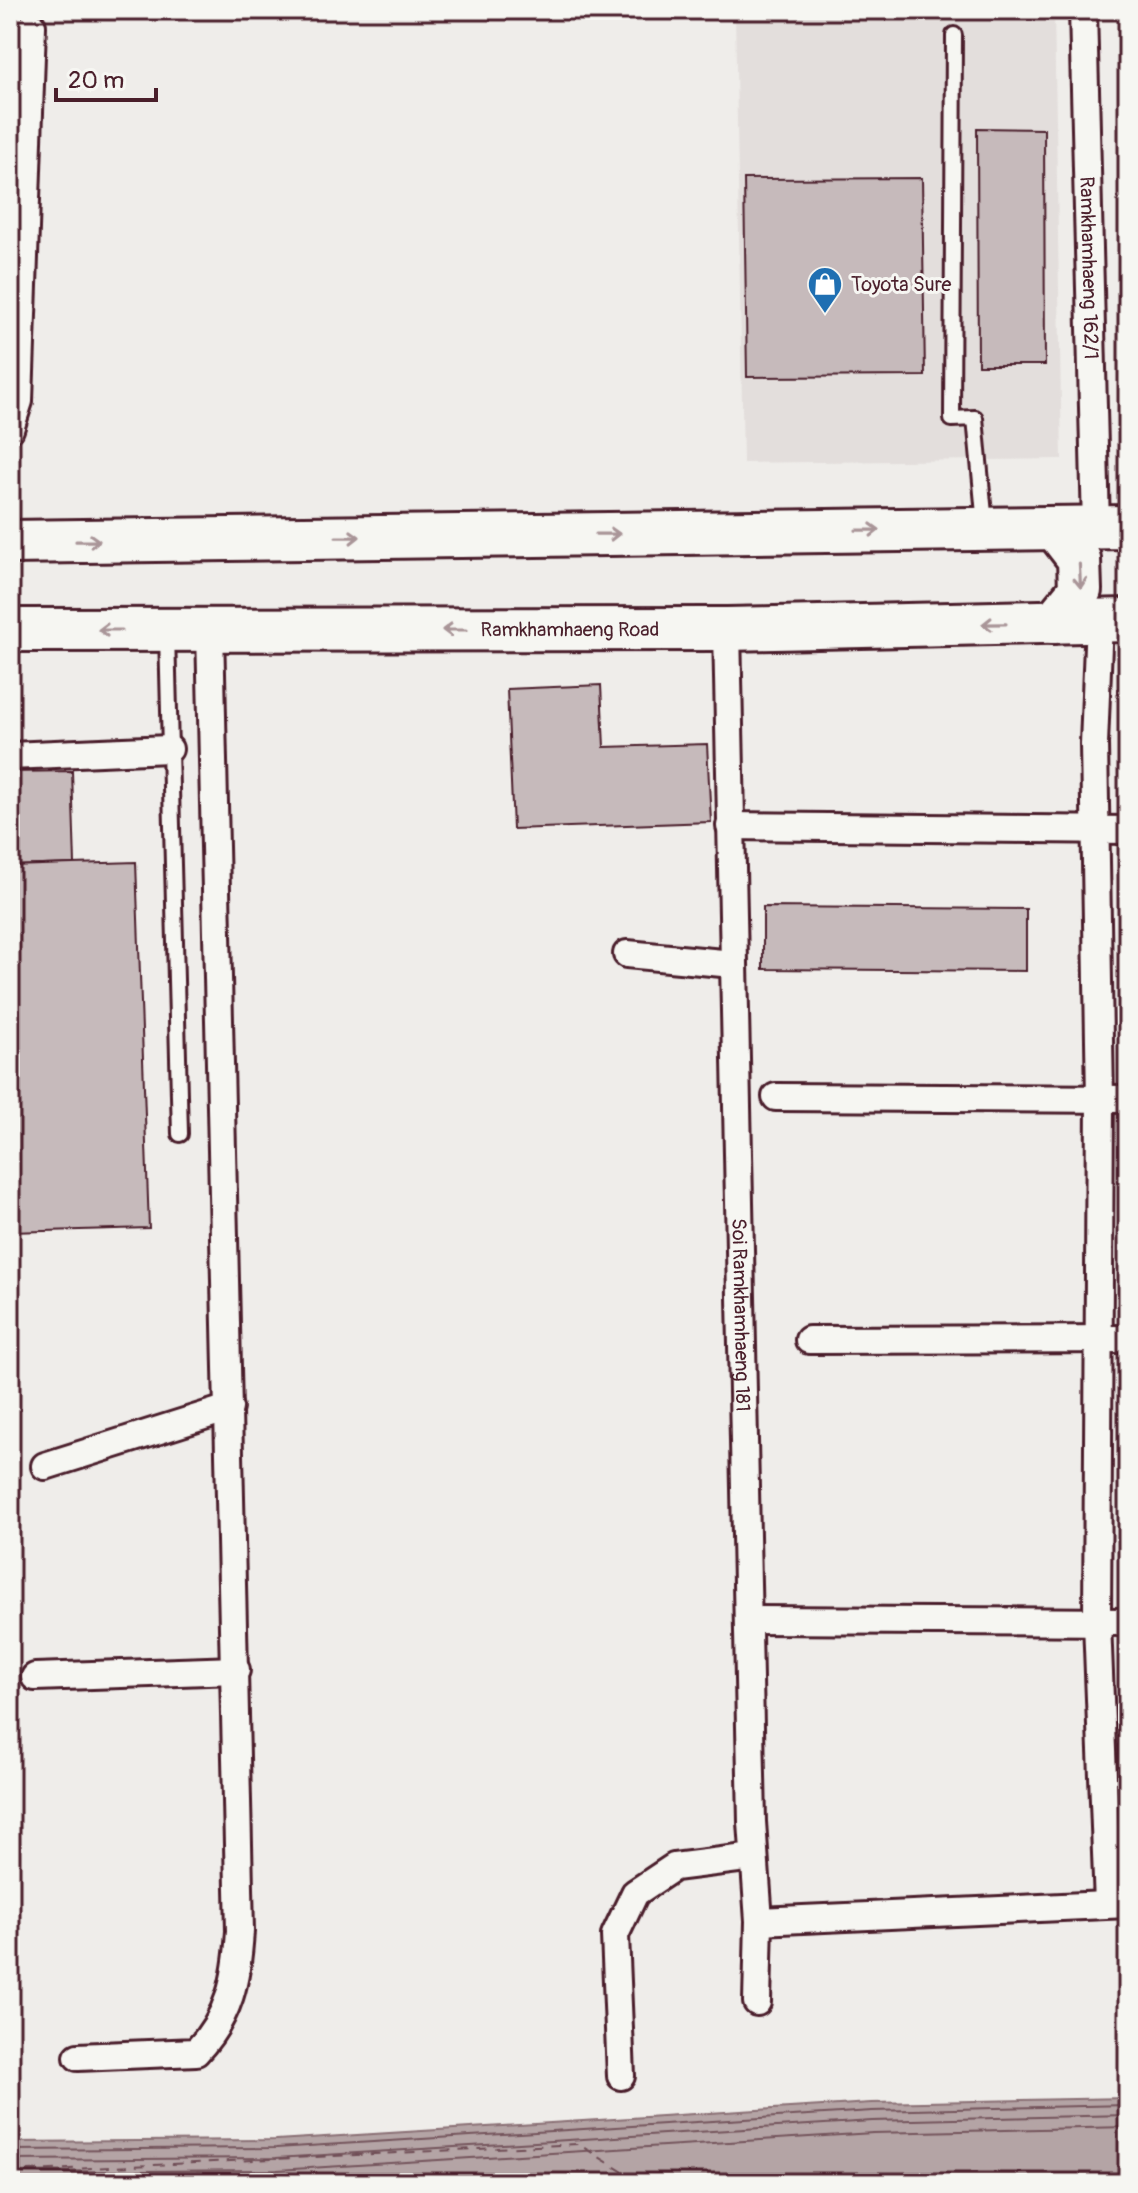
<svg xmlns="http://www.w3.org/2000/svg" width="1138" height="2193" font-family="Pangolin,sans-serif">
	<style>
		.built { fill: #e3dedc }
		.water { fill: #b4a4a5; stroke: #8a6f74; stroke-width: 2 }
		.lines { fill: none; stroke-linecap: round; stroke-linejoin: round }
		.shore { stroke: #74545c; stroke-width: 2 }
		.ferry { stroke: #6f4e56; stroke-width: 2; stroke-dasharray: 10 8; stroke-linecap: butt }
		.building { fill: #c6babb; stroke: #4a1f2b; stroke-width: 2 }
		.service-casing { stroke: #4a1f2b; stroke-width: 20 }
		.minor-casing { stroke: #4a1f2b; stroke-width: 32 }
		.primary-casing { stroke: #4a1f2b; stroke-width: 48 }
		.service { stroke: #f6f6f2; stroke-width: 14 }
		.minor { stroke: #f6f6f2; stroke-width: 26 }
		.primary { stroke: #f6f6f2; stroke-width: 42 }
		.oneway { stroke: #a99598 }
		.labels { text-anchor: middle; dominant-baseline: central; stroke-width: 6; stroke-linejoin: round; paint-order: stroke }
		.street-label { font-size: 20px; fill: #4a1f2b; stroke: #f6f6f2 }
		.poi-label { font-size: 20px; fill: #4a1f2b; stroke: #f6f6f2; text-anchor: start }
	</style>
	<rect width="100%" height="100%" fill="#efedea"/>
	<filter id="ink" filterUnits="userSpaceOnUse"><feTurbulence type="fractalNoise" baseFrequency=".0125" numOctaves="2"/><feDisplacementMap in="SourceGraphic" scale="16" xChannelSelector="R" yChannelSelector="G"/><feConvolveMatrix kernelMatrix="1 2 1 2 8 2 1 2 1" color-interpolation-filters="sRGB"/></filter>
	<g filter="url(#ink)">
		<path class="built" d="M 735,10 L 1054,10 L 1062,459 L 743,463 Z"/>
		<path class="water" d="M 1128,2098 L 1128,2183 L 10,2183 L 10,2142 L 276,2140 L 871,2103 Z"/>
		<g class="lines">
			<g class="shore">
				<path d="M 10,2150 L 276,2148 L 872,2111 L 1128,2105"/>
				<path d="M 10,2160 L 276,2158 L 872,2121 L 1128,2115"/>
				<path d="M 10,2172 L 277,2170 L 873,2133 L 1128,2127"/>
			</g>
			<g class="ferry">
				<path d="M 10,2172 L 578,2144 L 641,2183"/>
				<path d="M 1085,2183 L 1128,2180"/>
			</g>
		</g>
		<g class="building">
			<path d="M 977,128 L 1044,129 L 1045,365 L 978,365 Z"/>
			<path d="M 922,178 L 925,376 L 747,377 L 744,179 Z"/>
			<path d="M 601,685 L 604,747 L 707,744 L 711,822 L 513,829 L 507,689 Z"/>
			<path d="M 72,771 L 75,864 L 10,866 L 10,772 Z"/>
			<path d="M 136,862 L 149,1228 L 10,1232 L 10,866 Z"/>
			<path d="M 763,907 L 1026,909 L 1026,971 L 763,969 Z"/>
		</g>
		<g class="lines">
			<g class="service-casing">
				<g id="service">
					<path d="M 954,35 L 952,419 L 975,418 L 985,525"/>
					<path d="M 167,634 L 180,1134"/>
				</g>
			</g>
			<g class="minor-casing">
				<g id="minor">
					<path id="s1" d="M 1083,10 L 1096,527"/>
					<path d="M 10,429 L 19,401 L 32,26"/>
					<path d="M 1099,620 L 1094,744 L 1100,1099 L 1097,1622 L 1108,1904"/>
					<path id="s2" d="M 727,629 L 752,1822 L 759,1921 L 757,2002"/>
					<path d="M 10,756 L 169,749"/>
					<path d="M 730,826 L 1128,830"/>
					<path d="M 627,954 L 733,964"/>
					<path d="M 776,1097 L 1128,1099"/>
					<path d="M 809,1340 L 1128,1339"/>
					<path d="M 45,1466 L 229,1408"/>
					<path d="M 748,1620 L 1128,1622"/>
					<path d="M 35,1677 L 236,1670"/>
					<path d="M 759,1921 L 1128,1904"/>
					<path d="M 78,2057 L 196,2052 C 230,2016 237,1979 240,1931 L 210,630"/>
					<path d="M 621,2076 L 615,1935 L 635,1893 L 674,1867 L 754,1857"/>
				</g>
			</g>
			<g class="primary-casing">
				<g id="primary">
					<path d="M 10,542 L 1128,527"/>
					<path d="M 1054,622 L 1080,590 L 1079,559 L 1055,528"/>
					<path id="s3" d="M 10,630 L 727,629 L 1128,620"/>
				</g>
			</g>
			<use href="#service" class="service"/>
			<use href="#minor" class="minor"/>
			<use href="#primary" class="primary"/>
		</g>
		<defs><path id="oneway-shaft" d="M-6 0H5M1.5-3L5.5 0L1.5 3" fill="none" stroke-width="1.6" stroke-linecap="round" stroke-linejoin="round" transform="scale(2)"/></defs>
		<g class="oneway">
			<use href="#oneway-shaft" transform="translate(868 530) rotate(-1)"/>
			<use href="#oneway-shaft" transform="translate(608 534) rotate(-1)"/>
			<use href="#oneway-shaft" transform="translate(348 537) rotate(-1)"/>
			<use href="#oneway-shaft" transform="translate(88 541) rotate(-1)"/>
			<use href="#oneway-shaft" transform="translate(1080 576) rotate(87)"/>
			<use href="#oneway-shaft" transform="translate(994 624) rotate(179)"/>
			<use href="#oneway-shaft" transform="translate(110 630) rotate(-180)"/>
			<use href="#oneway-shaft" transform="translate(454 630) rotate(180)"/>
		</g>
	</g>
	<defs>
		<g id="shop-pin" transform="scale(1.8)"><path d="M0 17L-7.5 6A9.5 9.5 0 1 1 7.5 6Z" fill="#1f6fb2" stroke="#f6f6f2"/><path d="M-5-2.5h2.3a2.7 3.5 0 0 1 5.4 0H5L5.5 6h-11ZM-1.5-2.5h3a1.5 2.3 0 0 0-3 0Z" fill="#fff"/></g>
	</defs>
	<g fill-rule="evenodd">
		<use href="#shop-pin" x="825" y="284"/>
	</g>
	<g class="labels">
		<g class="street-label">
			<text stroke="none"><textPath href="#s1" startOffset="258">Ramkhamhaeng 162/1</textPath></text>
			<text stroke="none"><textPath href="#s3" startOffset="560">Ramkhamhaeng Road</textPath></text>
			<text stroke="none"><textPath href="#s2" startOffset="686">Soi Ramkhamhaeng 181</textPath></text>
		</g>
		<g class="poi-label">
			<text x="851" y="284">Toyota Sure</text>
		</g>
	</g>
	<rect width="1138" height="2193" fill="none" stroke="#f6f6f2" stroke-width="40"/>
	<rect x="20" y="20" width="1098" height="2153" fill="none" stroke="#4a1f2b" stroke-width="3" filter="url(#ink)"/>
	<path d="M56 88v12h100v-12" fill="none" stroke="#4a1f2b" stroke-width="4"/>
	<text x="68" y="88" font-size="24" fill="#4a1f2b" stroke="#f6f6f2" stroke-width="6" paint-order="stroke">20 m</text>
</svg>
